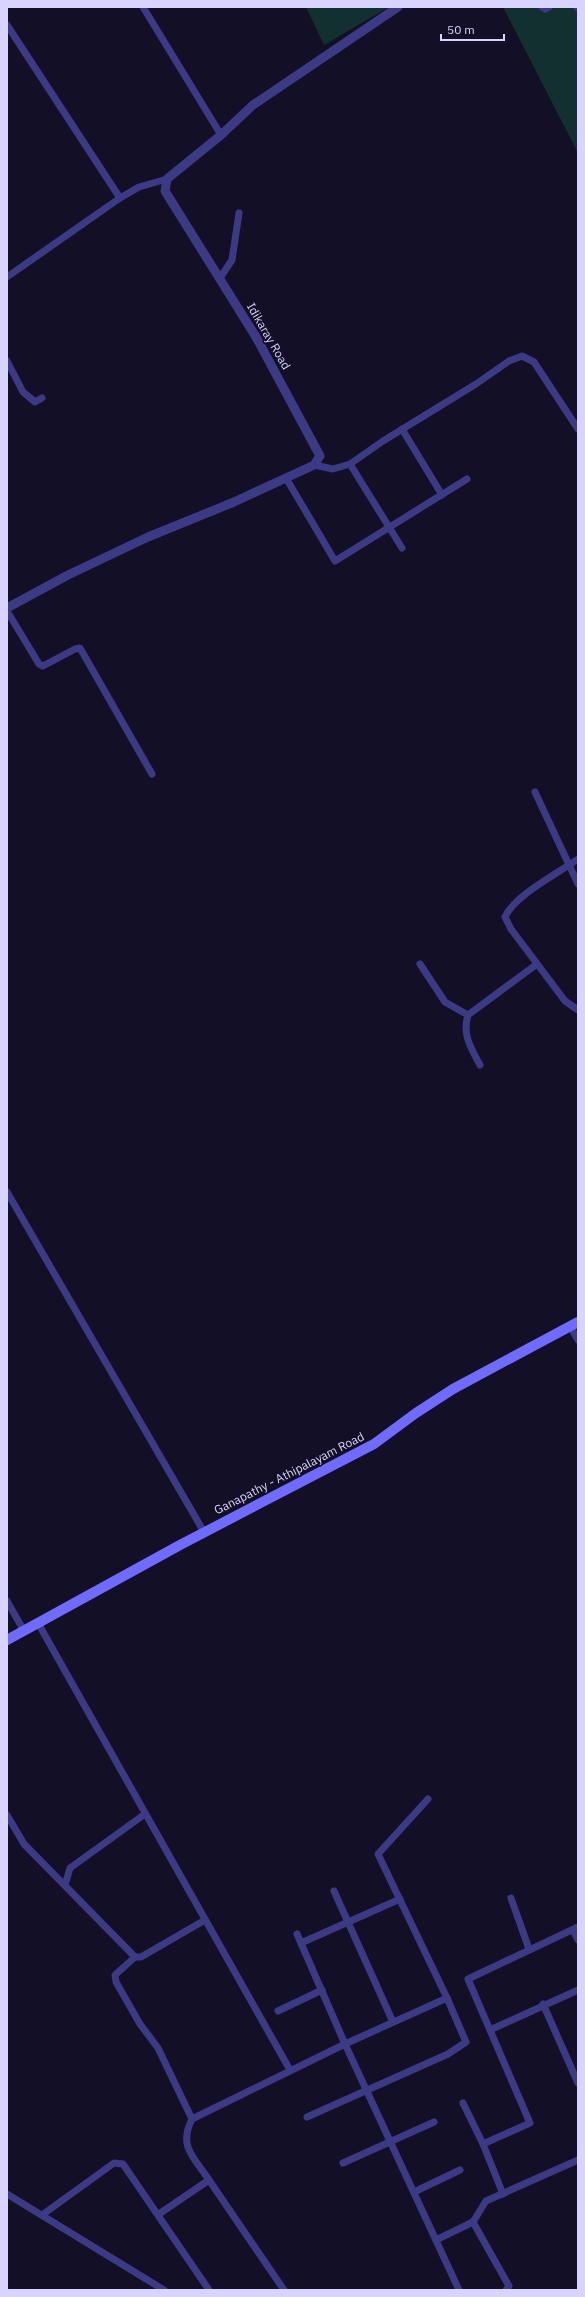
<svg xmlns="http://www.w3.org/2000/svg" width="585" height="2297" font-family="'IBM Plex Sans',sans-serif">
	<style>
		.green { fill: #12302f }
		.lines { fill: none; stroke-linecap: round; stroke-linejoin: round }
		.minor { stroke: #3d3a85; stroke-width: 7 }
		.tertiary { stroke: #3d3a85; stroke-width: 9 }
		.secondary { stroke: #6f6bff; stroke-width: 10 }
		.labels { text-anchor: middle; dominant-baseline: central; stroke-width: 3.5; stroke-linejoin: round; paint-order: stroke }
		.street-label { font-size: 12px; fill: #d9d4ff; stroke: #130f26 }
	</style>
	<rect width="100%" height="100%" fill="#130f26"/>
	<g class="green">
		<path d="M 306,7 L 389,7 L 324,45 Z"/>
		<path d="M 503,7 L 578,7 L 578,153 Z"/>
	</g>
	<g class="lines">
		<g class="minor">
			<path d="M 143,7 L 221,135"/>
			<path d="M 542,7 L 545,9 L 549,7"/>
			<path d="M 577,7 L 578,8"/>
			<path d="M 7,25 L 120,198"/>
			<path d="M 7,277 L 120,198 L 139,187 L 167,179"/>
			<path d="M 220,278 L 232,260 L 239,213"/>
			<path d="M 7,361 L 23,392 L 35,402 L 42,398"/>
			<path d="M 402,429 L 442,495"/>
			<path d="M 350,464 L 402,548"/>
			<path d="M 314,465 L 333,469 L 350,464 L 383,441 L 476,384 L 509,361 L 522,356 L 534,362 L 578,429"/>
			<path d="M 286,478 L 335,561 L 467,479"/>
			<path d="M 7,611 L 39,664 L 43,666 L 75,649 L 80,648 L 152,774"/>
			<path d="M 535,792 L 578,884"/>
			<path d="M 578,859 C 557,874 515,895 505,917 L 511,929 L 565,1001 L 578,1010"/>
			<path d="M 420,964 L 445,1002 L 468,1015 L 537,964"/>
			<path d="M 468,1015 C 462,1035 471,1048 480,1065"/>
			<path d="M 7,1192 L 204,1532"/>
			<path d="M 570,1326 L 578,1340"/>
			<path d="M 7,1601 L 24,1631"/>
			<path d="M 38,1623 L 290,2070"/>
			<path d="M 7,1815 L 24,1844 L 135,1957"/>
			<path d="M 65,1885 L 70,1868 L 145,1814"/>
			<path d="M 334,1891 L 393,2022"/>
			<path d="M 511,1898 L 529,1949"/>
			<path d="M 573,1930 L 578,1940"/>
			<path d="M 297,1934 L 345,2044 L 447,1998 L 378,1854 L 428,1799"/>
			<path d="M 301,1943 L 400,1899"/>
			<path d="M 543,2004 L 578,2083"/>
			<path d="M 278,2011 L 322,1990"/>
			<path d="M 490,2030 L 578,1990"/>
			<path d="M 463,2103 L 483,2144"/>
			<path d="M 307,2117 L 448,2054 L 466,2042 L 447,1998"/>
			<path d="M 192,2119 L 158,2048 L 140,2024 L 116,1982 L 115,1975 L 135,1957 L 141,1957 L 205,1920"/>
			<path d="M 343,2163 L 434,2122"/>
			<path d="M 209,2180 C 194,2157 178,2147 192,2119 L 345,2044 L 459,2290"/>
			<path d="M 414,2192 L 460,2170"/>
			<path d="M 7,2194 L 164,2290"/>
			<path d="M 503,2194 L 483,2144 L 530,2123 L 468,1979 L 578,1927"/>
			<path d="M 159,2214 L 209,2180 L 284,2290"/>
			<path d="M 42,2215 L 114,2163 L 123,2164 L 209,2290"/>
			<path d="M 436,2240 L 473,2222"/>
			<path d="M 506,2290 L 509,2286 L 473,2222 L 486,2201 L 578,2160"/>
		</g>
		<path class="tertiary" d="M 7,608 L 68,575 L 148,537 L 234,502 L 314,465 L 320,456 L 256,337 L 165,191 L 167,179 L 221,135 L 253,105 L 398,7"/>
		<path class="secondary" d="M 7,1640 L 180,1545 L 374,1444 L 416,1413 L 453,1389 L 578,1322"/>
	</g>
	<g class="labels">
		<g class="street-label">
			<text transform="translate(269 336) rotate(60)">Idikaray Road</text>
			<text transform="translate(289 1473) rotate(-27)">Ganapathy - Athipalayam Road</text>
		</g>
	</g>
	<rect width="585" height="2297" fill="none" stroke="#d9d4ff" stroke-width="16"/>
	<path d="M441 34v6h63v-6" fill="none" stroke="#d9d4ff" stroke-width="2"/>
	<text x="447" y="34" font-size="12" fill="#d9d4ff" stroke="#130f26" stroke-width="3" paint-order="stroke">50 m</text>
</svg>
